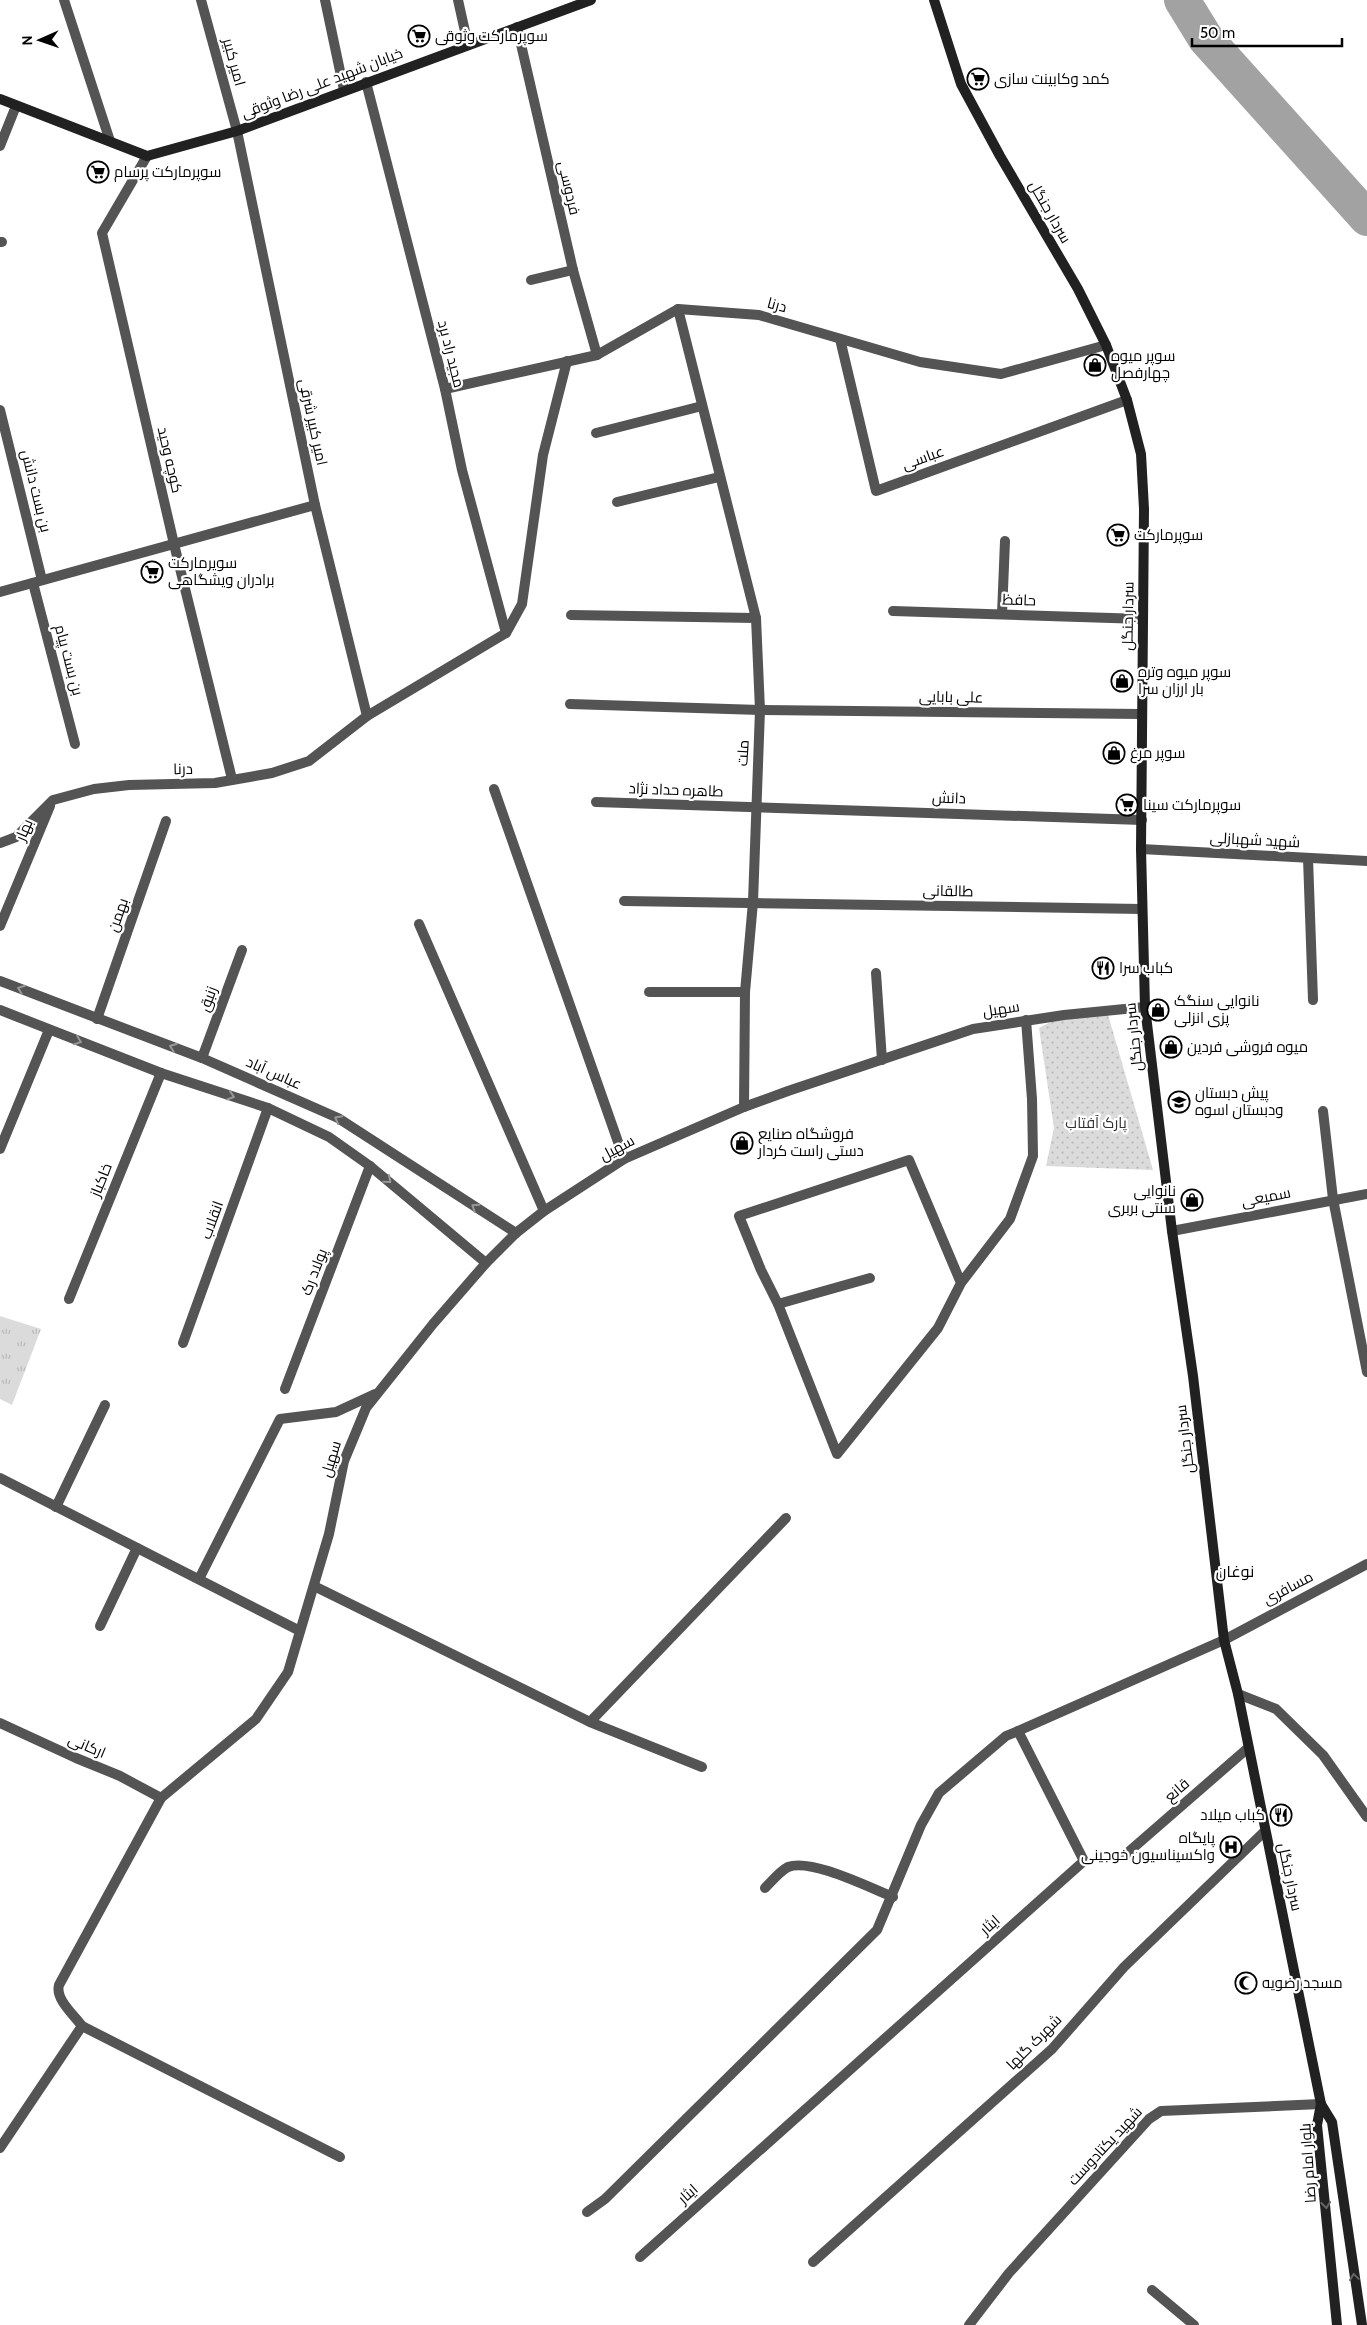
<svg xmlns="http://www.w3.org/2000/svg" width="1367" height="2325" font-family="Cabin,Cairo,sans-serif">
	<style>
		.grass { fill: url(#grass-tufts) }
		.park { fill: url(#park-dots) }
		.lines { fill: none; stroke-linecap: round; stroke-linejoin: round }
		.river { stroke: #a2a2a2; stroke-width: 36 }
		.street { stroke: #545454; stroke-width: 10 }
		.secondary { stroke: #212121; stroke-width: 10 }
		.oneway { stroke: #989898 }
		.oneway2 { stroke: #646464 }
		.labels { text-anchor: middle; dominant-baseline: central; stroke-width: 4.5; stroke-linejoin: round; paint-order: stroke }
		.poi-label { font-size: 15px; fill: #000; stroke: #fff; text-anchor: start }
		.street-label { font-size: 15px; fill: #000; stroke: #fff }
		.park-label { font-size: 15px; fill: #323232; stroke: #fff }
		.neighbourhood-label { font-size: 16px; fill: #000; stroke: #fff }
	</style>
	<defs>
		<pattern id="grass-tufts" width="24" height="20" patternUnits="userSpaceOnUse" patternTransform="scale(1.25)"><rect width="24" height="20" fill="#dbdbdb"/><path d="M3 7l-1-3M5 7V3M7 7l1-3M15 17l-1-3M17 17v-4M19 17l1-3" fill="none" stroke="#bababa"/></pattern>
		<pattern id="park-dots" width="8" height="8" patternUnits="userSpaceOnUse" patternTransform="scale(1.25)"><rect width="8" height="8" fill="#dbdbdb"/><path d="M2 2h.1M6 6h.1" fill="none" stroke="#bababa" stroke-width="1.8" stroke-linecap="round"/></pattern>
	</defs>
	<rect width="100%" height="100%" fill="#fff"/>
	<path class="grass" d="M 0,1316 L 41,1329 L 12,1405 L 0,1399 Z"/>
	<path class="park" d="M 1107,1011 L 1153,1170 L 1046,1166 L 1054,1128 L 1039,1028 L 1064,1015 Z"/>
	<g class="lines">
		<path class="river" d="M 1182,0 L 1206,39 L 1367,218"/>
		<g class="street">
			<path d="M 64,0 L 110,141"/>
			<path d="M 201,0 L 237,131 L 315,505 L 367,716"/>
			<path d="M 325,0 L 344,90"/>
			<path d="M 458,0 L 468,45"/>
			<path d="M 517,27 L 573,270 L 597,355"/>
			<path d="M 366,82 L 445,389 L 462,470 L 506,633"/>
			<path d="M 0,146 L 16,106"/>
			<path d="M 147,156 L 102,233 L 174,544 L 232,779"/>
			<path d="M 0,242 L 2,242"/>
			<path d="M 531,280 L 573,270"/>
			<path d="M 678,309 L 756,618 L 760,710 L 753,902 L 745,992 L 744,1107"/>
			<path d="M 840,339 L 876,491 L 1127,400"/>
			<path d="M 445,389 L 597,355 L 678,309 L 759,315 L 920,362 L 1001,374 L 1106,345"/>
			<path d="M 0,410 L 42,580"/>
			<path d="M 596,433 L 702,406"/>
			<path d="M 617,502 L 719,477"/>
			<path d="M 33,583 L 75,744"/>
			<path d="M 0,592 L 315,505"/>
			<path d="M 893,611 L 1143,619"/>
			<path d="M 1002,614 L 1005,541"/>
			<path d="M 571,615 L 756,618"/>
			<path d="M 570,704 L 760,710 L 1142,714"/>
			<path d="M 494,789 L 624,1159"/>
			<path d="M 596,802 L 1142,820"/>
			<path d="M 0,843 L 16,837 L 53,800 L 94,789 L 129,785 L 215,783 L 272,773 L 309,761 L 367,716 L 506,633 L 522,604 L 543,455 L 567,361"/>
			<path d="M 1141,849 L 1367,861"/>
			<path d="M 1308,858 L 1313,1000"/>
			<path d="M 624,901 L 1142,909"/>
			<path d="M 419,924 L 544,1211"/>
			<path d="M 0,926 L 50,806"/>
			<path d="M 876,973 L 882,1060"/>
			<path d="M 0,981 L 202,1058 L 338,1118 L 516,1233"/>
			<path d="M 649,992 L 745,992"/>
			<path d="M 0,1010 L 161,1073 L 268,1108 L 329,1137 L 370,1166 L 486,1263"/>
			<path d="M 97,1019 L 166,821"/>
			<path d="M 202,1058 L 242,950"/>
			<path d="M 1323,1111 L 1333,1199 L 1367,1372"/>
			<path d="M 0,1149 L 49,1030"/>
			<path d="M 1172,1231 L 1367,1194"/>
			<path d="M 961,1283 L 909,1160 L 739,1216 L 761,1270 L 778,1304 L 837,1454 L 938,1328 L 961,1283 L 1010,1219 L 1033,1156 L 1032,1099 L 1026,1020"/>
			<path d="M 69,1299 L 161,1073"/>
			<path d="M 778,1304 L 870,1278"/>
			<path d="M 183,1343 L 268,1108"/>
			<path d="M 285,1389 L 370,1166"/>
			<path d="M 0,1478 L 300,1631"/>
			<path d="M 56,1507 L 105,1405"/>
			<path d="M 199,1579 L 280,1419 L 336,1412 L 375,1394"/>
			<path d="M 314,1586 L 590,1722 L 702,1767"/>
			<path d="M 100,1626 L 137,1548"/>
			<path d="M 1238,1694 L 1276,1709 L 1323,1755 L 1367,1817"/>
			<path d="M 590,1722 L 786,1518"/>
			<path d="M 0,1723 L 76,1758 L 120,1776 L 161,1798"/>
			<path d="M 1125,1855 L 1248,1748"/>
			<path d="M 765,1888 C 771,1882 780,1871 788,1867 C 811,1858 870,1888 893,1897"/>
			<path d="M 82,2026 L 340,2157"/>
			<path d="M 0,2148 L 82,2026 C 74,2015 55,1999 59,1985 L 161,1798 L 256,1719 L 288,1672 L 329,1534 L 344,1461 L 366,1408 L 433,1324 L 486,1263 L 516,1233 L 544,1211 L 624,1159 L 744,1107 L 788,1091 L 973,1029 L 1064,1015 L 1145,1007"/>
			<path d="M 587,2212 L 605,2199 L 877,1930 L 921,1825 L 939,1793 L 1006,1736 L 1018,1731"/>
			<path d="M 640,2257 L 1084,1861 L 1018,1731 L 1224,1640 L 1367,1564"/>
			<path d="M 813,2262 L 1052,2049 L 1124,1967 L 1265,1831"/>
			<path d="M 1152,2290 L 1194,2325"/>
			<path d="M 969,2325 L 1009,2273 L 1149,2119 L 1161,2111 L 1321,2104"/>
		</g>
		<g class="secondary">
			<path d="M 934,0 L 961,84 L 1000,156 L 1078,289 L 1106,345 L 1127,400 L 1141,454 L 1144,509 L 1141,849 L 1145,1007 L 1172,1231 L 1193,1376 L 1224,1640 L 1238,1694 L 1321,2104 L 1332,2122 L 1362,2325"/>
			<path d="M 0,99 L 147,156 L 237,131 L 591,0"/>
			<path d="M 1321,2104 L 1317,2125 L 1337,2325"/>
		</g>
	</g>
	<defs><path id="oneway-chevron" d="M-2-3.5L2.5 0L-2 3.5" fill="none" stroke-width="1.6" stroke-linecap="round" stroke-linejoin="round" transform="scale(1.25)"/></defs>
	<g class="oneway">
		<use href="#oneway-chevron" transform="translate(21 989) rotate(-159)"/>
		<use href="#oneway-chevron" transform="translate(78 1041) rotate(21)"/>
		<use href="#oneway-chevron" transform="translate(173 1047) rotate(-160)"/>
		<use href="#oneway-chevron" transform="translate(231 1096) rotate(18)"/>
		<use href="#oneway-chevron" transform="translate(338 1119) rotate(-152)"/>
		<use href="#oneway-chevron" transform="translate(388 1180) rotate(40)"/>
		<use href="#oneway-chevron" transform="translate(475 1207) rotate(-147)"/>
	</g>
	<g class="oneway2">
		<use href="#oneway-chevron" transform="translate(1326 2205) rotate(84)"/>
		<use href="#oneway-chevron" transform="translate(1354 2277) rotate(-98)"/>
	</g>
	<defs>
		<g id="supermarket-ring" transform="scale(1.125)"><circle r="9.5" fill="#fff" stroke="#000" stroke-width="1.5"/><path d="M-6-5.5h2.5l.6 2H6L4.5 2H-2.5L-4.4-4H-6ZM-1.5 3.2a1.3 1.3 0 1 0 .1 0ZM3 3.2a1.3 1.3 0 1 0 .1 0Z" fill="#000"/></g>
		<g id="shop-ring" transform="scale(1.125)"><circle r="9.5" fill="#fff" stroke="#000" stroke-width="1.5"/><path d="M-5-2.5h2.3a2.7 3.5 0 0 1 5.4 0H5L5.5 6h-11ZM-1.5-2.5h3a1.5 2.3 0 0 0-3 0Z" fill="#000"/></g>
		<g id="restaurant-ring" transform="scale(1.125)"><circle r="9.5" fill="#fff" stroke="#000" stroke-width="1.5"/><path d="M-5-6h1v4h1v-4h1v4h1v-4h1v5L-1.5 .5V6h-2V.5L-5-1ZM5-6V6H3V1.5H1.5Q1.5-4 5-6Z" fill="#000"/></g>
		<g id="school-ring" transform="scale(1.125)"><circle r="9.5" fill="#fff" stroke="#000" stroke-width="1.5"/><path d="M0-5L7-2L0 1L-7-2ZM-4 1L0 2.5L4 1V4Q0 6-4 4Z" fill="#000"/></g>
		<g id="hospital-ring" transform="scale(1.125)"><circle r="9.5" fill="#fff" stroke="#000" stroke-width="1.5"/><path d="M-5-5h3v3.5h4V-5h3V5h-3V1.5h-4V5h-3Z" fill="#000"/></g>
		<g id="mosque-ring" transform="scale(1.125)"><circle r="9.5" fill="#fff" stroke="#000" stroke-width="1.5"/><path d="M3.5-4.9A6 6 0 1 0 3.5 4.9A5 5 0 1 1 3.5-4.9Z" fill="#000"/></g>
	</defs>
	<g fill-rule="evenodd">
		<use href="#supermarket-ring" x="419" y="36"/>
		<use href="#supermarket-ring" x="978" y="79"/>
		<use href="#supermarket-ring" x="98" y="172"/>
		<use href="#shop-ring" x="1095" y="365"/>
		<use href="#supermarket-ring" x="1118" y="535"/>
		<use href="#supermarket-ring" x="152" y="572"/>
		<use href="#shop-ring" x="1122" y="681"/>
		<use href="#shop-ring" x="1114" y="753"/>
		<use href="#supermarket-ring" x="1127" y="805"/>
		<use href="#restaurant-ring" x="1103" y="968"/>
		<use href="#shop-ring" x="1158" y="1010"/>
		<use href="#shop-ring" x="1171" y="1047"/>
		<use href="#school-ring" x="1179" y="1102"/>
		<use href="#shop-ring" x="742" y="1143"/>
		<use href="#shop-ring" x="1192" y="1200"/>
		<use href="#restaurant-ring" x="1281" y="1815"/>
		<use href="#hospital-ring" x="1231" y="1847"/>
		<use href="#mosque-ring" x="1246" y="1983"/>
	</g>
	<g class="labels">
		<g class="poi-label">
			<text x="435" y="36">سوپرمارکت وثوقی</text>
			<text x="994" y="79">کمد وکابینت سازی</text>
			<text x="114" y="172">سوپرمارکت پرسام</text>
			<text x="1111" y="356">سوپر میوه<tspan x="1111" dy="17">چهارفصل</tspan></text>
			<text x="1134" y="535">سوپرمارکت</text>
			<text x="168" y="563">سوپرمارکت<tspan x="168" dy="17">برادران ویشگاهی</tspan></text>
			<text x="1138" y="672">سوپر میوه وتره<tspan x="1138" dy="17">بار ارزان سرا</tspan></text>
			<text x="1130" y="753">سوپر مرغ</text>
			<text x="1143" y="805">سوپرمارکت سینا</text>
			<text x="1119" y="968">کباب سرا</text>
			<text x="1174" y="1001">نانوایی سنگک<tspan x="1174" dy="17">پزی انزلی</tspan></text>
			<text x="1187" y="1047">میوه فروشی فردین</text>
			<text x="1195" y="1093">پیش دبستان<tspan x="1195" dy="17">ودبستان اسوه</tspan></text>
			<text x="758" y="1134">فروشگاه صنایع<tspan x="758" dy="17">دستی راست کردار</tspan></text>
			<text x="1176" y="1191" text-anchor="end">نانوایی<tspan x="1176" dy="17">سنتی بربری</tspan></text>
			<text x="1265" y="1815" text-anchor="end">کباب میلاد</text>
			<text x="1215" y="1838" text-anchor="end">پایگاه<tspan x="1215" dy="17">واکسیناسیون خوجینی</tspan></text>
			<text x="1262" y="1983">مسجد رضویه</text>
		</g>
		<g class="street-label">
			<text transform="translate(234 62) rotate(75)">امیر کبیر</text>
			<text transform="translate(322 83) rotate(-21)">خیابان شهید علی رضا وثوقی</text>
			<text transform="translate(569 188) rotate(77)">فردوسی</text>
			<text transform="translate(1050 212) rotate(60)">سردار جنگل</text>
			<text transform="translate(777 305) rotate(15)">درنا</text>
			<text transform="translate(451 354) rotate(76)">مجید راد برد</text>
			<text transform="translate(313 422) rotate(78)">امیر کبیر شرقی</text>
			<text transform="translate(923 458) rotate(-20)">عباسی</text>
			<text transform="translate(170 460) rotate(77)">کوچه وحید</text>
			<text transform="translate(36 491) rotate(76)">بن بست دانش</text>
			<text transform="translate(1019 600) rotate(2)">حافظ</text>
			<text transform="translate(1128 616) rotate(-89)">سردار جنگل</text>
			<text transform="translate(69 660) rotate(75)">بن بست پیام</text>
			<text transform="translate(951 697) rotate(1)">علی بابایی</text>
			<text transform="translate(743 753) rotate(-87)">ملت</text>
			<text transform="translate(183 769) rotate(-1)">درنا</text>
			<text transform="translate(676 790) rotate(2)">طاهره حداد نژاد</text>
			<text transform="translate(949 798) rotate(2)">دانش</text>
			<text transform="translate(24 830) rotate(-67)">بهار</text>
			<text transform="translate(1255 840) rotate(3)">شهید شهبازلی</text>
			<text transform="translate(948 891) rotate(1)">طالقانی</text>
			<text transform="translate(118 915) rotate(-71)">بهمن</text>
			<text transform="translate(208 999) rotate(-70)">زنبق</text>
			<text transform="translate(1001 1009) rotate(-9)">سهیل</text>
			<text transform="translate(1134 1037) rotate(-96)">سردار جنگل</text>
			<text transform="translate(274 1073) rotate(24)">عباس آباد</text>
			<text transform="translate(617 1148) rotate(-28)">سهیل</text>
			<text transform="translate(101 1180) rotate(-68)">خاکباز</text>
			<text transform="translate(1266 1197) rotate(-11)">سمیعی</text>
			<text transform="translate(212 1220) rotate(-70)">انقلاب</text>
			<text transform="translate(314 1272) rotate(-69)">پولاد رک</text>
			<text transform="translate(1185 1439) rotate(-97)">سردار جنگل</text>
			<text transform="translate(331 1459) rotate(-73)">سهیل</text>
			<text transform="translate(1288 1588) rotate(-28)">مسافری</text>
			<text transform="translate(87 1746) rotate(23)">ارکانی</text>
			<text transform="translate(1177 1790) rotate(-41)">قانع</text>
			<text transform="translate(1290 1877) rotate(78)">سردار جنگل</text>
			<text transform="translate(990 1925) rotate(-42)">ایثار</text>
			<text transform="translate(1034 2042) rotate(-45)">شهرک گلها</text>
			<text transform="translate(1105 2146) rotate(-47)">شهید یکتادوست</text>
			<text transform="translate(1308 2163) rotate(-94)">بلوار امام رضا</text>
			<text transform="translate(688 2194) rotate(-42)">ایثار</text>
		</g>
		<g class="park-label">
			<text x="1096" y="1123">پارک آفتاب</text>
		</g>
		<g class="neighbourhood-label">
			<text x="1235" y="1571">نوغان</text>
		</g>
	</g>
	<g transform="translate(40 40) rotate(268)" stroke="#ffffff" stroke-width="4" paint-order="stroke">
	<path d="M0-4L9 19L0 12L-9 19Z" fill="#000000"/>
	<text y="-8" font-size="14" font-weight="bold" text-anchor="middle" fill="#000000">N</text>
	</g>
	<path d="M1192 38v8h150v-8" fill="none" stroke="#000000" stroke-width="2.5"/>
	<text x="1200" y="38" font-size="15" fill="#000000" stroke="#ffffff" stroke-width="4" paint-order="stroke">50 m</text>
</svg>
